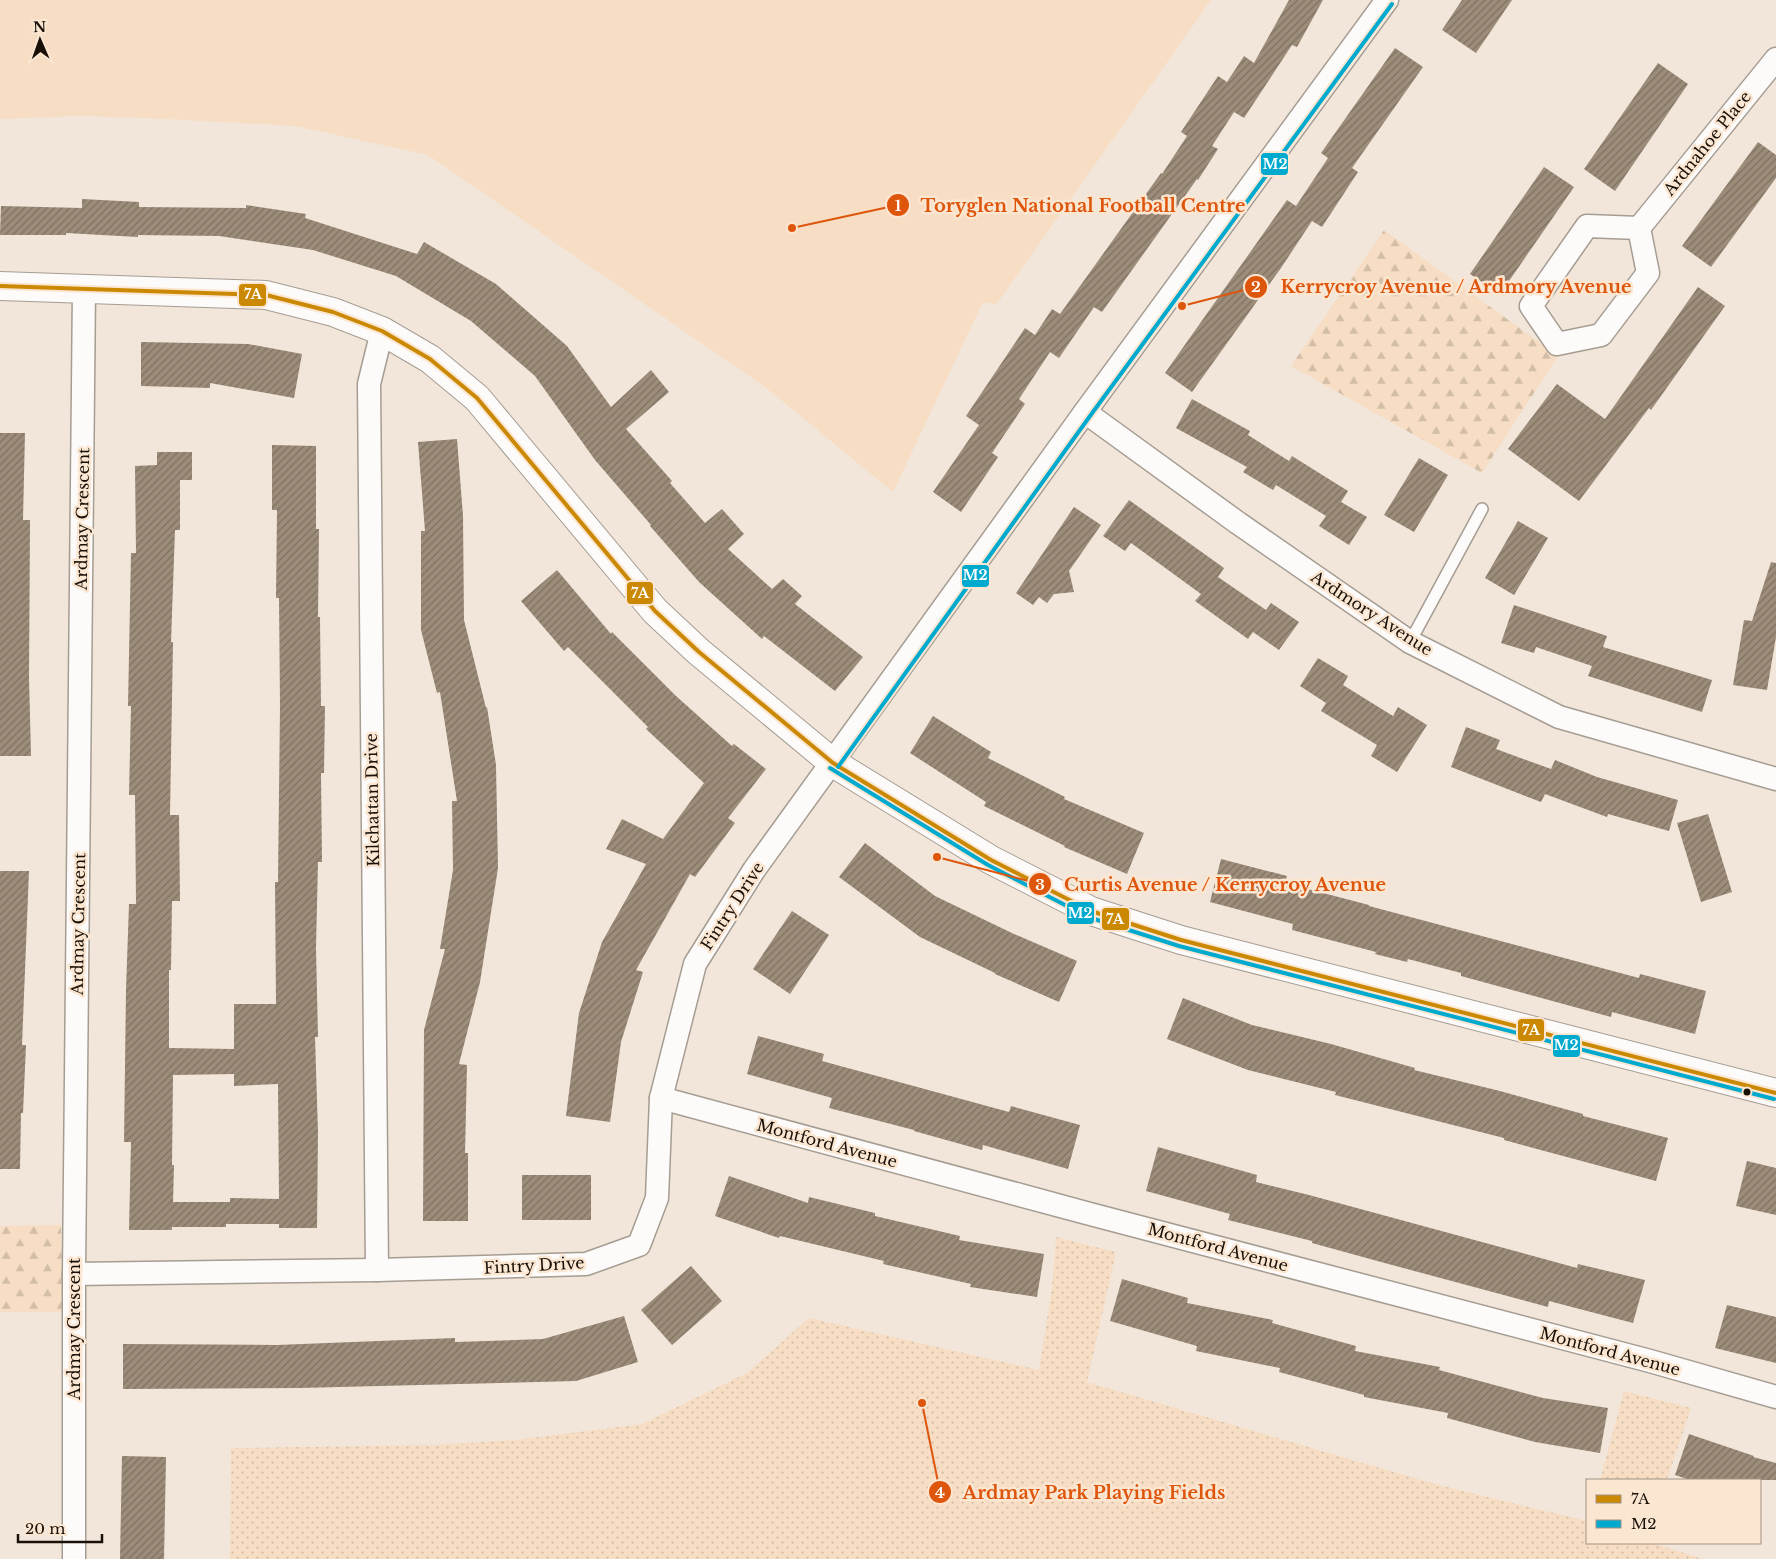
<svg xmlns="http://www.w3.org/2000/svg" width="1776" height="1559" font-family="'Libre Baskerville',serif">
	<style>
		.forest { fill: url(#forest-firs) }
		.park { fill: url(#park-dots) }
		.pitch { fill: #f6ddc3 }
		.building { fill: url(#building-hatch); fill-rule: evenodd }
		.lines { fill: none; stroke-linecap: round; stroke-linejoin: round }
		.service-casing { stroke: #a59c92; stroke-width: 14 }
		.minor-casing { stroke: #a59c92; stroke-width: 25 }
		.tertiary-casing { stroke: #a59c92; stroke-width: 30 }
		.service { stroke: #fdfbfa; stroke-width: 11 }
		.minor { stroke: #fdfbfa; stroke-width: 22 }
		.tertiary { stroke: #fdfbfa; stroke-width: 28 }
		.bus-1-casing { stroke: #fbe6d2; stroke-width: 8 }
		.bus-2-casing { stroke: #fbe6d2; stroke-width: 8 }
		.bus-1 { stroke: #cb8802; stroke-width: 4 }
		.bus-2 { stroke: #00a9ce; stroke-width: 4 }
		.bus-dot { fill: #191108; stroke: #fbe6d2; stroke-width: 2 }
		.labels { text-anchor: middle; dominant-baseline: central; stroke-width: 5; stroke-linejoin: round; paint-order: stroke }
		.street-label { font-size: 16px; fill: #191108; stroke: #fbe6d2 }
		.leader { fill: none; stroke: #de550c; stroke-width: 2 }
		.callout-dot { fill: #de550c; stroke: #fbe6d2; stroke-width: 2 }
		.mark-label { font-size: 15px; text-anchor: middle; font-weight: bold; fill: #fff }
		.callout-label { font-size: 18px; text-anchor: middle; font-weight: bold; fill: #de550c; stroke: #fbe6d2; stroke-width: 5; stroke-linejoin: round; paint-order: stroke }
		.line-badge { stroke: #fbe6d2; stroke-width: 2 }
		.badge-label { font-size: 14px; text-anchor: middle; font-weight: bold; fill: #fff }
	</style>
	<defs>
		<pattern id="forest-firs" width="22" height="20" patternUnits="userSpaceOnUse" patternTransform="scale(1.25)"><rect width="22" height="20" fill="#f6ddc3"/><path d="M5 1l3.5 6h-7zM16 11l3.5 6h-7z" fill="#d2bda6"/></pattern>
		<pattern id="park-dots" width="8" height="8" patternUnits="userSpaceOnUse" patternTransform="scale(1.25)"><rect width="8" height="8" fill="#f6ddc3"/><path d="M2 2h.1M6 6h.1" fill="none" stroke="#d2bda6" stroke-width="1.8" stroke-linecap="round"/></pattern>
		<pattern id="building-hatch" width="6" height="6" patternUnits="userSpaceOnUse" patternTransform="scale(1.25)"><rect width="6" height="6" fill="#9c8c79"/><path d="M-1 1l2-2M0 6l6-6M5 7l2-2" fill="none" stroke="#7e7161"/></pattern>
	</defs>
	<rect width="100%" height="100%" fill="#f2e6db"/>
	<g class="forest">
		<path d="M 1384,230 L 1558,356 L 1482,473 L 1291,366 Z"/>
		<path d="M 61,1225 L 63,1312 L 0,1312 L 0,1226 Z"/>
	</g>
	<g class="park">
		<path d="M 1056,1237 L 1116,1252 L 1087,1382 L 1435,1484 L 1587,1521 L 1587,1543 L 1652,1543 L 1703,1559 L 230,1559 L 231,1448 L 433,1445 L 515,1440 L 642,1424 L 747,1373 L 809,1318 L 1039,1370 L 1052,1288 Z"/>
		<path d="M 1624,1391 L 1691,1408 L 1667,1480 L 1600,1480 Z"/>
	</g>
	<path class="pitch" d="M 0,0 L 1211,0 L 996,305 L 983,302 L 893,492 L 765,387 L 428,155 L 295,126 L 146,118 L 79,116 L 0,119 Z"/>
	<g class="building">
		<path d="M 1289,0 L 1323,0 L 1297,47 L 1292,45 L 1244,118 L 1234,112 L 1212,146 L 1218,149 L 1198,180 L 1197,179 L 1102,312 L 1094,307 L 1059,358 L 1050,352 L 1019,399 L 1025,404 L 992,453 L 998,457 L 961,512 L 933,492 L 979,425 L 966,416 L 1025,328 L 1035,335 L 1052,309 L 1060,314 L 1161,173 L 1162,174 L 1187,136 L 1181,132 L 1218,76 L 1227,82 L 1244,56 L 1254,63 Z"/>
		<path d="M 1462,0 L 1512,0 L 1476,53 L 1442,30 Z"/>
		<path d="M 1395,48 L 1423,67 L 1352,168 L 1358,172 L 1322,227 L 1312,221 L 1281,268 L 1192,392 L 1165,373 L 1287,200 L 1296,206 L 1328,158 L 1321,153 Z"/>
		<path d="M 1658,63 L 1688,84 L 1615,191 L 1584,169 Z"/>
		<path d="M 1758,142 L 1776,155 L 1776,178 L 1711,267 L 1682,246 Z"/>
		<path d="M 1544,167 L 1574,187 L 1500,294 L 1470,274 Z"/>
		<path d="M 82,199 L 139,202 L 139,207 L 246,208 L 246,205 L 306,214 L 305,218 L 417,254 L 424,242 L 496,284 L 567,346 L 611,407 L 651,370 L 669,392 L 626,429 L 672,481 L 670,483 L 705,523 L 722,509 L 744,534 L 728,549 L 772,589 L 783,579 L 802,596 L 795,604 L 863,657 L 835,691 L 764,636 L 762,639 L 699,582 L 650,526 L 651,525 L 595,460 L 535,376 L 471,321 L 396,276 L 313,250 L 219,236 L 138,235 L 138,237 L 66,233 L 66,235 L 0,235 L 1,206 L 82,208 Z"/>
		<path d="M 1698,287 L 1725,306 L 1651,410 L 1649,408 L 1579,501 L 1508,449 L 1557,384 L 1605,419 Z"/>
		<path d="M 141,342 L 248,344 L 302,354 L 294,398 L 210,383 L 210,388 L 141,386 Z"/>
		<path d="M 1192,399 L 1250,431 L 1248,435 L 1289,461 L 1292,456 L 1348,491 L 1341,502 L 1367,517 L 1349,545 L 1319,526 L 1326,516 L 1276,485 L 1273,490 L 1243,472 L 1247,467 L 1176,428 Z"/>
		<path d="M 0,433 L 25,433 L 23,520 L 30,520 L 29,678 L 31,756 L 0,756 Z"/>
		<path d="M 457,439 L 463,516 L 464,620 L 486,708 L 487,707 L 496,765 L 498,868 L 480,982 L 459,1064 L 467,1065 L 465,1153 L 468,1153 L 468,1221 L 423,1221 L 424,1030 L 445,949 L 440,949 L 453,870 L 452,801 L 457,801 L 440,692 L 437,693 L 421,630 L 421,531 L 425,531 L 418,442 Z"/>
		<path d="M 272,445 L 316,446 L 316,529 L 319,529 L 318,617 L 320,617 L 321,706 L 325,706 L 324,773 L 321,773 L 322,862 L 318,862 L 316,948 L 318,1037 L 315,1037 L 318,1132 L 317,1228 L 279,1228 L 279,1224 L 226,1224 L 226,1227 L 172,1227 L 172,1230 L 129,1230 L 131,1142 L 124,1142 L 126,990 L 129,904 L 136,904 L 135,795 L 129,795 L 131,706 L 128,706 L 131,553 L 136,553 L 135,466 L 157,465 L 157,452 L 192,452 L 192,480 L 180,480 L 180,530 L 175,530 L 171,642 L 173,642 L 170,815 L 179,815 L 180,901 L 172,901 L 171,970 L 169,970 L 169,1048 L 234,1049 L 234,1004 L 276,1004 L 275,882 L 278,882 L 280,706 L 279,598 L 276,598 L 277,510 L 272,510 ZM 234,1074 L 234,1086 L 278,1084 L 279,1199 L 230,1198 L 230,1202 L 173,1202 L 174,1165 L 172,1165 L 173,1075 Z"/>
		<path d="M 1419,458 L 1448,475 L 1414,532 L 1384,515 Z"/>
		<path d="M 1129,500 L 1224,568 L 1218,577 L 1266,610 L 1271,603 L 1299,622 L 1279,650 L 1253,632 L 1248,639 L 1195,601 L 1201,594 L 1131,543 L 1125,551 L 1103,536 Z"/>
		<path d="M 1074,507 L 1101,525 L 1069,571 L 1074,592 L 1054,594 L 1047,603 L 1039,597 L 1033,605 L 1016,593 Z"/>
		<path d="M 1518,521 L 1548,538 L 1514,595 L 1485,578 Z"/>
		<path d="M 1771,562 L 1776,563 L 1776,637 L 1767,690 L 1733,685 L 1744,620 L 1752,621 Z"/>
		<path d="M 557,570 L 611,634 L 612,632 L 676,696 L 732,746 L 734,744 L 766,769 L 728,818 L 735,823 L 695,877 L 690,874 L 636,970 L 643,972 L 621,1042 L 610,1122 L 566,1116 L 579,1013 L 602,942 L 646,864 L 606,849 L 622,819 L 663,839 L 704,783 L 646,729 L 648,727 L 568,647 L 564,651 L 521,601 Z"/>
		<path d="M 1514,605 L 1607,636 L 1603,647 L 1712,680 L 1702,712 L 1588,676 L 1592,666 L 1536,647 L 1534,653 L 1501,643 Z"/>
		<path d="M 1318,658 L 1348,676 L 1343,685 L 1393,716 L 1398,707 L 1427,725 L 1397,772 L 1371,756 L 1377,745 L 1321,711 L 1326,703 L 1300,686 Z"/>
		<path d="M 933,716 L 991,752 L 988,758 L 1065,797 L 1064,799 L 1144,833 L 1127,874 L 1064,847 L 1065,846 L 984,806 L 986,802 L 910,753 Z"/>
		<path d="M 1466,727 L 1500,740 L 1496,749 L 1551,769 L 1555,760 L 1597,777 L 1678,800 L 1669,831 L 1608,814 L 1607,817 L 1545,794 L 1541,802 L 1451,767 Z"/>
		<path d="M 1708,814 L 1732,892 L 1701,902 L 1677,823 Z"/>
		<path d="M 865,843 L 935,896 L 1014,934 L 1077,961 L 1059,1002 L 995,974 L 995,973 L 920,937 L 839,877 Z"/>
		<path d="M 1221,859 L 1287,876 L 1285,883 L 1369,905 L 1369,906 L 1639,978 L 1640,974 L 1706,991 L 1695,1034 L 1612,1012 L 1611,1017 L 1461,976 L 1461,973 L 1408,959 L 1407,962 L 1375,954 L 1376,952 L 1292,930 L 1293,924 L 1210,902 Z"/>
		<path d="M 0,871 L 29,871 L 22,1045 L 26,1045 L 23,1113 L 21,1113 L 20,1169 L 0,1169 Z"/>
		<path d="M 792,911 L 829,935 L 790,994 L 753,969 Z"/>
		<path d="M 1183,998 L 1252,1025 L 1331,1044 L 1415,1068 L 1414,1070 L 1500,1091 L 1583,1114 L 1583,1116 L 1668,1138 L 1656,1181 L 1504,1140 L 1504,1138 L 1335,1095 L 1336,1092 L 1248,1070 L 1167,1039 Z"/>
		<path d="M 758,1036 L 824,1054 L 822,1061 L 1009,1112 L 1011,1106 L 1080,1125 L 1068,1169 L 983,1145 L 982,1150 L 914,1131 L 914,1130 L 829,1108 L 832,1098 L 747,1074 Z"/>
		<path d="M 1158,1147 L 1257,1175 L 1256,1182 L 1309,1195 L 1577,1268 L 1578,1264 L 1645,1280 L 1633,1323 L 1549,1301 L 1548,1307 L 1381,1262 L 1312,1243 L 1312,1241 L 1228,1220 L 1230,1214 L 1146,1191 Z"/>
		<path d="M 1747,1161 L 1776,1168 L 1776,1215 L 1736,1206 Z"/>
		<rect x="522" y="1175" width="69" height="45"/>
		<path d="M 729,1176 L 808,1203 L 809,1197 L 875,1213 L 875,1216 L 960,1236 L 959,1240 L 1044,1254 L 1037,1297 L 970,1287 L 971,1284 L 883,1264 L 884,1261 L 780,1236 L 779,1238 L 715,1216 Z"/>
		<path d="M 691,1266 L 722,1301 L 672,1345 L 641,1310 Z"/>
		<path d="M 1122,1279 L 1188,1298 L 1187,1303 L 1273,1320 L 1272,1323 L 1356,1346 L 1355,1351 L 1440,1367 L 1439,1370 L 1543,1398 L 1608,1408 L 1600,1453 L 1535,1442 L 1447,1418 L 1448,1413 L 1364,1397 L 1364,1395 L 1279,1372 L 1280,1368 L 1196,1351 L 1197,1346 L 1110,1321 Z"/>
		<path d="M 1727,1305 L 1776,1317 L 1776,1363 L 1715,1348 Z"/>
		<path d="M 624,1316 L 638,1362 L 576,1381 L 300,1388 L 123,1389 L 123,1344 L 277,1345 L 455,1338 L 455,1342 L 543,1339 Z"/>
		<path d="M 1689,1434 L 1754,1456 L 1753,1457 L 1776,1463 L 1776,1480 L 1690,1480 L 1675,1475 Z"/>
		<path d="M 122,1456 L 166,1457 L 164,1559 L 120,1559 Z"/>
	</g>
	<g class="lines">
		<g class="service-casing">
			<path id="service" d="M 1410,642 L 1482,509"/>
		</g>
		<g class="minor-casing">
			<g id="minor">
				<path d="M 1587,226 L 1639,228 L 1648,273 L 1601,335 L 1557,344 L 1531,306 Z"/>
				<path d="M 1639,228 L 1776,59"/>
				<path d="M 1085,412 L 1238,523 L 1410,642 L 1559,717 L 1776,779"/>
				<path d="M 661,1098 L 1090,1214 L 1650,1361 L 1776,1397"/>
				<path d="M 377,1270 L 369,384 L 382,331"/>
				<path d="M 74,1274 L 377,1270 L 586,1264 L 639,1245 L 657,1198 L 661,1098 L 695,964 L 754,870 L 1085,412 L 1387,0"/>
				<path d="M 74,1559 L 74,1274 L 84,289"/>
			</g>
		</g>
		<g class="tertiary-casing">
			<path id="tertiary" d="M 0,286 L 266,295 L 333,312 L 382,331 L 430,359 L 477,398 L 655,611 L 699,652 L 833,763 L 991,860 L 1091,911 L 1181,940 L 1776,1093"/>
		</g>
		<use href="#service" class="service"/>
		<use href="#minor" class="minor"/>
		<use href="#tertiary" class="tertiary"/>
		<g class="bus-1-casing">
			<path id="bus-1" d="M 0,286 L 266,295 L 333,312 L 382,331 L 430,359 L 477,398 L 655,611 L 699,652 L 833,763 L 991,860 L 1091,911 L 1181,940 L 1776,1093"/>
		</g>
		<g class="bus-2-casing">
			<g id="bus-2">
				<path d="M 838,767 L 1090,416 L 1392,4"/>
				<path d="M 830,768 L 988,865 L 1088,917 L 1179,946 L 1774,1099"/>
			</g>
		</g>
		<use href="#bus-1" class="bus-1"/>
		<use href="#bus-2" class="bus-2"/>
	</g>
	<circle class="bus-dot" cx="1747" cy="1092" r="4.5"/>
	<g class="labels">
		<g class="street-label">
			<text transform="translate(1707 143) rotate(-51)">Ardnahoe Place</text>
			<text transform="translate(82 519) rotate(-89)">Ardmay Crescent</text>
			<text transform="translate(1372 613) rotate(33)">Ardmory Avenue</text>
			<text transform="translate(372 800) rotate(-91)">Kilchattan Drive</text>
			<text transform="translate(732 906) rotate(-57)">Fintry Drive</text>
			<text transform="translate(78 924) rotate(-89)">Ardmay Crescent</text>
			<text transform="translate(827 1143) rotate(15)">Montford Avenue</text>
			<text transform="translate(1218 1247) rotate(15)">Montford Avenue</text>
			<text transform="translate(534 1265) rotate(-3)">Fintry Drive</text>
			<text transform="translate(74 1329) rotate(-90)">Ardmay Crescent</text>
			<text transform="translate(1610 1351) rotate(15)">Montford Avenue</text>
		</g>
	</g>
	<path class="leader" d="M792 228L898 205M1182 306L1256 287M937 857L1040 884M922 1403L940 1492"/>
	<g class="callout-dot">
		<circle cx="792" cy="228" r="5"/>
		<circle cx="1182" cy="306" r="5"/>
		<circle cx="937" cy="857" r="5"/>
		<circle cx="922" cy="1403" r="5"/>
		<circle cx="898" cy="205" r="12"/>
		<circle cx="1256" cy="287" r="12"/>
		<circle cx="1040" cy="884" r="12"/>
		<circle cx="940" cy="1492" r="12"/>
	</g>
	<g class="mark-label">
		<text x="898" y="211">1</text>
		<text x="1256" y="292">2</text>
		<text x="1040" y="890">3</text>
		<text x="940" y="1498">4</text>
	</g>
	<g class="callout-label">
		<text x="1083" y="212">Toryglen National Football Centre</text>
		<text x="1456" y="293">Kerrycroy Avenue / Ardmory Avenue</text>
		<text x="1225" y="891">Curtis Avenue / Kerrycroy Avenue</text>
		<text x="1094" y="1499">Ardmay Park Playing Fields</text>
	</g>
	<g class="line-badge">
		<rect x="1260" y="152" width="29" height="24" rx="5" fill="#00a9ce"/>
		<rect x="238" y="283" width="29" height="24" rx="5" fill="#cb8802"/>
		<rect x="961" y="564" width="29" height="24" rx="5" fill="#00a9ce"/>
		<rect x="626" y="581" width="28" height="24" rx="5" fill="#cb8802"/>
		<rect x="1066" y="901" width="29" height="24" rx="5" fill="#00a9ce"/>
		<rect x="1101" y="907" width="29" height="24" rx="5" fill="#cb8802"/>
		<rect x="1517" y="1018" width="28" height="24" rx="5" fill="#cb8802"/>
		<rect x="1552" y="1034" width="29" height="24" rx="5" fill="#00a9ce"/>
	</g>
	<g class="badge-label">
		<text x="1275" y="169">M2</text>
		<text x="253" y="299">7A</text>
		<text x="975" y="580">M2</text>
		<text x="640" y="598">7A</text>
		<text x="1080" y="918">M2</text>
		<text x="1115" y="924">7A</text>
		<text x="1531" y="1035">7A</text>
		<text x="1566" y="1050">M2</text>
	</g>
	<rect x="1586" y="1479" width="175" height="65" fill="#fbe6d2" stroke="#a19181"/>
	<rect x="1596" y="1495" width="25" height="8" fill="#cb8802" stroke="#a19181"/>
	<text x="1631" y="1504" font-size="15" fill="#191108">7A</text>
	<rect x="1596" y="1520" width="25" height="8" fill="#00a9ce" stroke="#a19181"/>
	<text x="1631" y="1529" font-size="15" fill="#191108">M2</text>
	<g transform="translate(40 40) rotate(358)" stroke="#fbe6d2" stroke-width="4" paint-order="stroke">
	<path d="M0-4L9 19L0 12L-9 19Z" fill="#191108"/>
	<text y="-8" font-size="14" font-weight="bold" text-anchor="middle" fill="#191108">N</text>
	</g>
	<path d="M18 1534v8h84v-8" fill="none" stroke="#191108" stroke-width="2.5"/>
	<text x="25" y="1534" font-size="15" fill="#191108" stroke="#fbe6d2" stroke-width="4" paint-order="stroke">20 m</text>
</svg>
